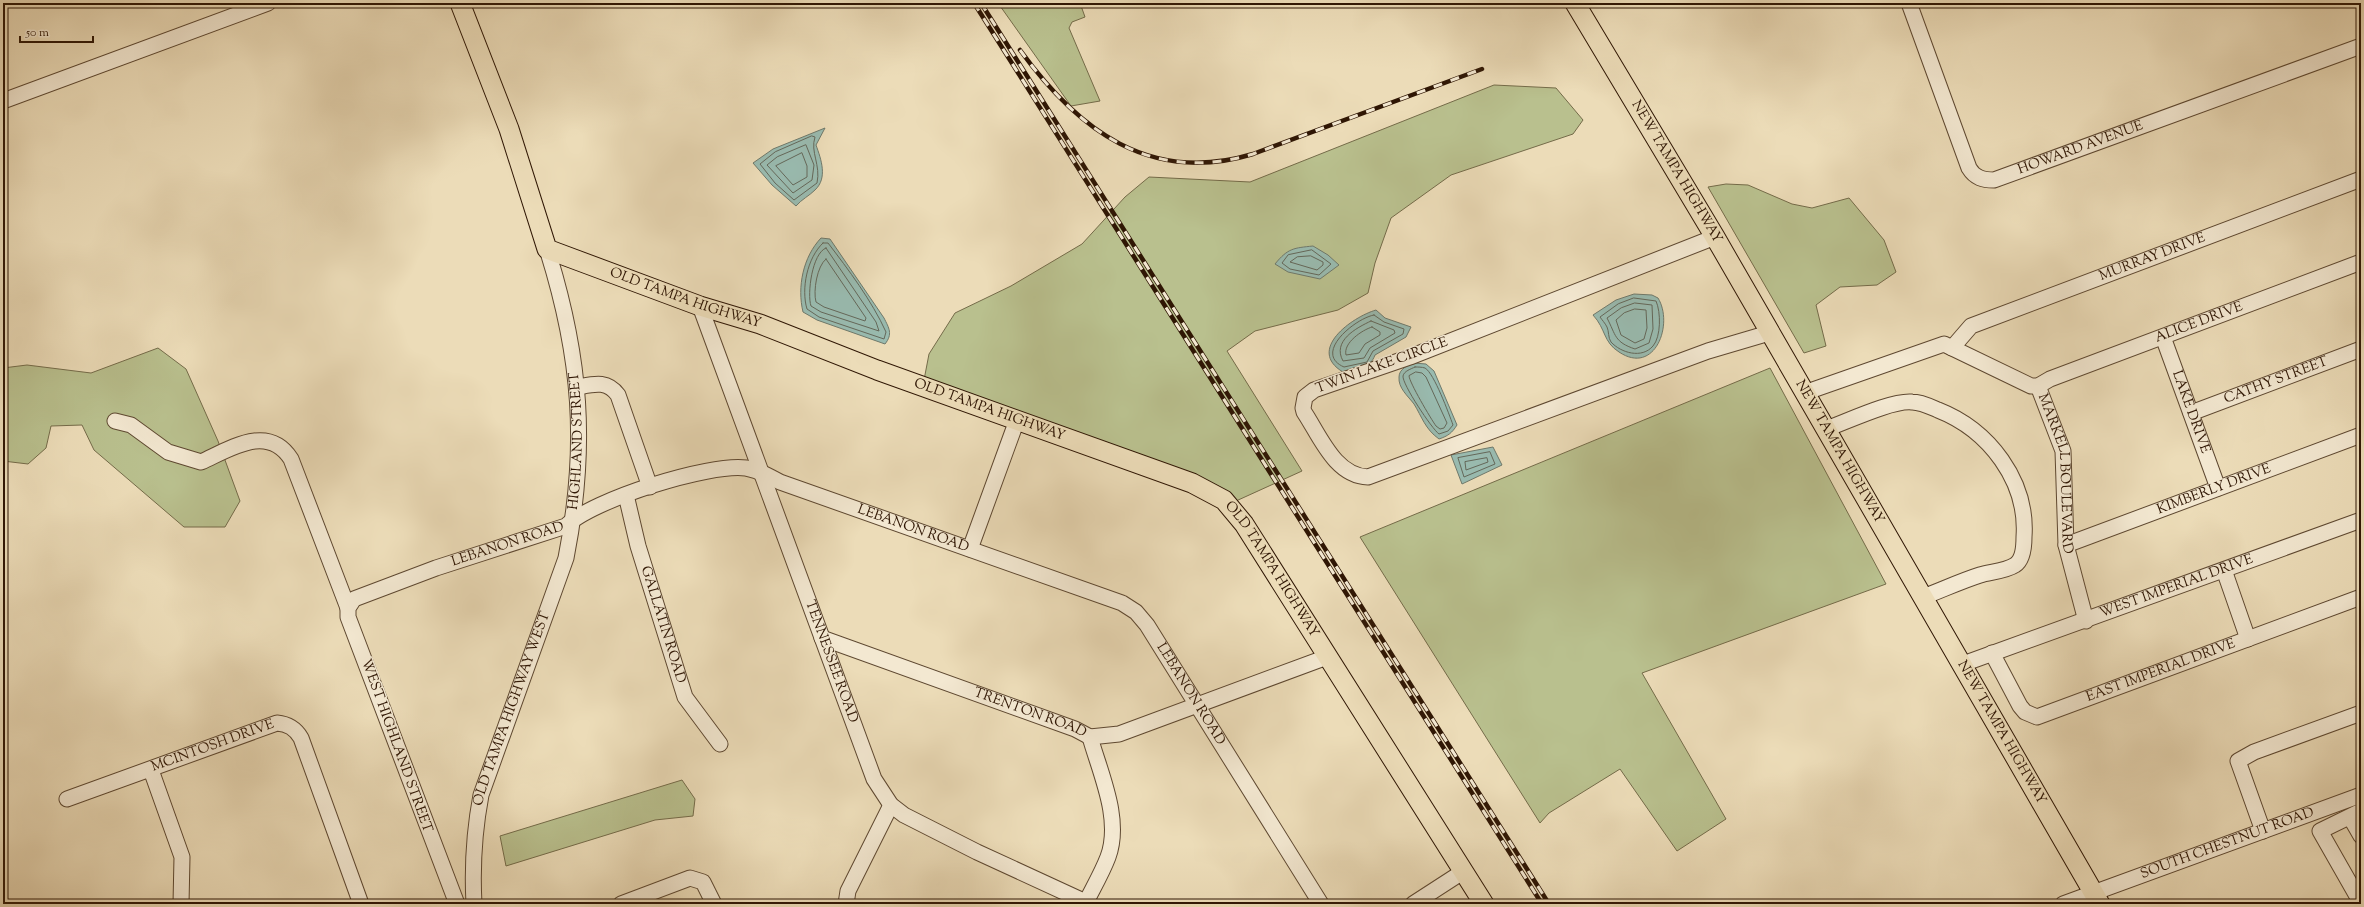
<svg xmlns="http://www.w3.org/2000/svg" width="2364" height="907" font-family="'Sorts Mill Goudy',serif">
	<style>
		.green { fill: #b9c08e; stroke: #746b49 }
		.water { fill: #99bbb0; stroke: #6f796b }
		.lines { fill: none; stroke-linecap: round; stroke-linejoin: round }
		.shore { stroke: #64685a; stroke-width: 1 }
		.minor-casing { stroke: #5e4831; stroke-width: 17 }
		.major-casing { stroke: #2f1604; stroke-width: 21 }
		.minor { stroke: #f3e8d1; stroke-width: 15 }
		.major { stroke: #ecdcb8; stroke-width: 19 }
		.rail-casing { stroke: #2f1604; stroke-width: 4.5 }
		.rail { stroke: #f3e8d1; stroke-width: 3; stroke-dasharray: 9; stroke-linecap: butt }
		.labels { text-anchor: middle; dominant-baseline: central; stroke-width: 3; stroke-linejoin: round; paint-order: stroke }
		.street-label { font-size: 14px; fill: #2f1604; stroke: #f3e8d1 }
	</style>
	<rect width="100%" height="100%" fill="#ecdcb8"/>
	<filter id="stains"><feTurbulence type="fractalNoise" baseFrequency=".005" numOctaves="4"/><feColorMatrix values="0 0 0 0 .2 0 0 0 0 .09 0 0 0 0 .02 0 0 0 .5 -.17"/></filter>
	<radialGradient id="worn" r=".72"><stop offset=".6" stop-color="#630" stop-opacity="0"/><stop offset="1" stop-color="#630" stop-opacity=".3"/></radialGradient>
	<g class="green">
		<path d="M 998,3 L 1080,3 L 1085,17 L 1072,22 L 1069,28 L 1100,101 L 1071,106 Z"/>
		<path d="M 1494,85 L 1556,88 L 1583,120 L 1573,134 L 1451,175 L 1391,218 L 1375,263 L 1368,293 L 1338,310 L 1255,331 L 1227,351 L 1302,471 L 1236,501 L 924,380 L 929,354 L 955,313 L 1011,286 L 1082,244 L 1125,197 L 1149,177 L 1250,182 Z"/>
		<path d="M 1726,184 L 1748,185 L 1792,204 L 1812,208 L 1849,198 L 1884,240 L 1896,272 L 1877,285 L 1840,287 L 1816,305 L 1826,346 L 1804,353 L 1708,187 Z"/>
		<path d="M 158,348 L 186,369 L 218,441 L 240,501 L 225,527 L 184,527 L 94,450 L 82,425 L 51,426 L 46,448 L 28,464 L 3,461 L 3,368 L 27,365 L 91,373 Z"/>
		<path d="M 1770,368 L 1886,584 L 1642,673 L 1726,819 L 1677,851 L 1620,769 L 1549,813 L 1540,823 L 1360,537 Z"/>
		<path d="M 682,780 L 695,799 L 693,816 L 655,820 L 506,866 L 500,836 Z"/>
	</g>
	<g class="water">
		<path d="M 825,128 L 816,145 C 821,159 828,178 815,190 C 809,196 802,199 796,206 L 772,185 L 753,163 L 773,149 Z"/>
		<path d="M 821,238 L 830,239 L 884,318 C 889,328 893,334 885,344 L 817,320 L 803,312 C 797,287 803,257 821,238 Z"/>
		<path d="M 1313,246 L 1328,255 L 1339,265 L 1320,279 L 1288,272 L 1275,264 C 1288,248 1294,248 1313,246 Z"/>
		<path d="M 1634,294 L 1652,295 L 1658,298 C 1674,324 1655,376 1619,352 C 1603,342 1606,329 1593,315 L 1616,300 Z"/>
		<path d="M 1376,310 L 1385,318 L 1411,327 L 1406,337 L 1375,355 C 1370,369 1357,369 1343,372 C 1306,350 1352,317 1376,310 Z"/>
		<path d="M 1414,363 L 1426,364 L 1434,371 L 1457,425 C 1452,433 1448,436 1439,439 C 1425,429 1422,417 1414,404 C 1408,396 1398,388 1399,377 C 1399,369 1408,365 1414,363 Z"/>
		<path d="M 1493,447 L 1502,465 L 1462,484 L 1451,455 Z"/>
	</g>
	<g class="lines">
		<g class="shore">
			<path d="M 812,136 L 815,137 C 810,152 821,165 817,183 L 794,200 L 775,183 L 760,164 L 775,152 Z"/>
			<path d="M 806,145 L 814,165 L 812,180 L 793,193 L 767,165 L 777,157 Z"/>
			<path d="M 802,153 L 807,166 L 807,177 L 793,185 L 776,166 Z"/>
			<path d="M 823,243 L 828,243 C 848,269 872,301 886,332 L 884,339 L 819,317 L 807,309 C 801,289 807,258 823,243 Z"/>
			<path d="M 826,248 L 876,322 L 879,331 L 821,312 L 811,306 C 807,294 812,253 826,248 Z"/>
			<path d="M 1312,250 L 1331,264 L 1319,275 L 1290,269 L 1282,263 L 1288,255 Z"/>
			<path d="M 1311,256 L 1323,262 L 1323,265 L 1317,270 L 1290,262 L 1297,257 Z"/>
			<path d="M 826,259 L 866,318 L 865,321 L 824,307 L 816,302 C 813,291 817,266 826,259 Z"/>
			<path d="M 1634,298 L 1656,301 C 1661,312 1661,337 1653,346 C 1642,359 1621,353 1611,342 C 1608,338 1609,331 1607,327 C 1605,323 1602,320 1600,317 L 1618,304 Z"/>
			<path d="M 1635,303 L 1652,305 L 1653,329 L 1649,343 L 1635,349 C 1614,342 1616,335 1607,318 L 1621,308 Z"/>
			<path d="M 1635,309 L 1646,310 L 1647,328 L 1644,339 L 1635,343 L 1621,335 L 1616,320 L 1624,313 Z"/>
			<path d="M 1374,315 L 1384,322 L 1404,329 L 1403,334 L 1373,351 L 1367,362 L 1344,367 C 1312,353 1356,318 1374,315 Z"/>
			<path d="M 1371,321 L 1394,330 L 1395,333 L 1370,348 L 1364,358 L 1343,361 C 1332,341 1356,328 1371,321 Z"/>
			<path d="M 1372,327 L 1380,332 L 1380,335 L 1365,344 L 1359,353 L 1346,355 C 1343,343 1362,330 1372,327 Z"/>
			<path d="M 1415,367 C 1418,367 1422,367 1425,368 C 1434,373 1449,414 1453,425 L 1448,431 L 1439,434 C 1432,429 1402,384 1403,376 C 1404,371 1411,369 1415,367 Z"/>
			<path d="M 1416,372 L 1422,373 L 1426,377 L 1447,423 L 1444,428 L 1440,429 L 1436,426 C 1431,419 1409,382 1409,376 Z"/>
			<path d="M 1490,452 L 1495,464 L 1464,477 L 1458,458 Z"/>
			<path d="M 1487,458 L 1488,462 L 1466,470 L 1465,462 Z"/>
		</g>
		<g class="minor-casing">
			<g id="minor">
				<path id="s1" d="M 1909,3 L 1969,168 C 1975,178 1983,180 1994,180 L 2361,46"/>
				<path d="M 3,101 L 268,3"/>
				<path d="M 1715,237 L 1410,357 L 1314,390 L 1305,397 L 1303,408 L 1304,412 C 1320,436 1335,476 1368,477 L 1708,351 L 1769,333"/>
				<path id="s2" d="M 700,306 L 874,779 L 891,805 L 904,815 L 977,852 L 1090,904"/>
				<path id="s3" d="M 2163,337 L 2218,488"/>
				<path id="s4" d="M 1952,348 L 1971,326 L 2361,179"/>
				<path id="s5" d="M 2038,386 L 2063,451 L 2066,545 L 2086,621"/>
				<path d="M 578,387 C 594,384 607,380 618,395 L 650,487"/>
				<path id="s6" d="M 1804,393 L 1944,344 L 2031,386 L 2038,386 L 2050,379 L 2361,262"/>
				<path id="s7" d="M 2191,413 L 2361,349"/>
				<path d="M 115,421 L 131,425 L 168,452 L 201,462 C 230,449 268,423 291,459 L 348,608"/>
				<path d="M 1826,429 C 1846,422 1892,400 1912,402 C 1921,402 1931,407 1938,410 C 1989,430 2028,481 2024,537 C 2024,546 2023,560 2015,565 C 2006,571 1990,572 1980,575 C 1961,581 1942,590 1923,597"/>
				<path id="s8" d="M 626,495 L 638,546 L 685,697 L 720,744"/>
				<path id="s9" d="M 2066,545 L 2361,435"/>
				<path d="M 970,549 L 1017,420"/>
				<path d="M 2224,570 L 2248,639"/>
				<path id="s10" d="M 822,638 L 1075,729 L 1090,737 L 1119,734 L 1327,657"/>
				<path id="s11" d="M 1992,653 L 2020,706 L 2025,712 L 2037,717 L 2361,597"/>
				<path id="s12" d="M 1963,664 L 2361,520"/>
				<path d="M 151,770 L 182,857 L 181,904"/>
				<path id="s13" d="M 67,799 L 277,723 C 288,724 295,728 301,738 L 361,904"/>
				<path d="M 2361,811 L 2320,831 L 2361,903"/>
				<path d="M 2350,817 L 2361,836"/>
				<path d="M 2263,831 L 2238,761 L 2254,752 L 2361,713"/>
				<path id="s14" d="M 457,904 L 348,617 L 348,608 L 354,599 L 436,568 L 566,526 C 592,500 709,463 746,468 C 758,470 769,476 780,482 L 1122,603 L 1136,612 L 1147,625 L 1321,904"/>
				<path id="s15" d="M 474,904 C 472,867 474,832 481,795 L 566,558 C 588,446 581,357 547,249"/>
				<path d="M 621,904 L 690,878 L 703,882 L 714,904"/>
				<path d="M 846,904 L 848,891 L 891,805"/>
				<path d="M 1085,904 C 1093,888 1102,873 1108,857 C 1122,819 1100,773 1090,737"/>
				<path d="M 1413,904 L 1464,871"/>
				<path id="s16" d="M 2063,904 L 2361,795"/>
			</g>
		</g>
		<g class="major-casing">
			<g id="major">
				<path id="s17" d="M 460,3 L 509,129 L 547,249 L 700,306 L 760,324 L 877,370 L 1192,483 L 1224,500 L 1244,524 L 1484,904"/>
				<path id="s18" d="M 1575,3 L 1715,237 L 2100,904"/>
			</g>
		</g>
		<use href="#minor" class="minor"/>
		<use href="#major" class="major"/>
		<g class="rail-casing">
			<g id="rail">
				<path d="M 974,3 L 1542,904"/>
				<path d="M 981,3 L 1549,904"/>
				<path d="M 1020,50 C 1078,130 1150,185 1253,154 L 1482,69"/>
			</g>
		</g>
		<use href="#rail" class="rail"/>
	</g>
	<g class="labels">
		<g class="street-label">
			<text stroke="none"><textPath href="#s1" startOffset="297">HOWARD AVENUE</textPath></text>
			<text stroke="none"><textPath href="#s18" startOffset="197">NEW TAMPA HIGHWAY</textPath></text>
			<text stroke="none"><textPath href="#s4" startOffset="223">MURRAY DRIVE</textPath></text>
			<text stroke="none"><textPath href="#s17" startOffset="408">OLD TAMPA HIGHWAY</textPath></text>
			<text stroke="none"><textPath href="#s6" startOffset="425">ALICE DRIVE</textPath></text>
			<text transform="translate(1382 366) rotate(-20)">TWIN LAKE CIRCLE</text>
			<text stroke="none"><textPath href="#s7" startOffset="91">CATHY STREET</textPath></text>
			<text stroke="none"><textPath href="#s17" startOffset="732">OLD TAMPA HIGHWAY</textPath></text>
			<text stroke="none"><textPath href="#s3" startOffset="80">LAKE DRIVE</textPath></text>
			<text stroke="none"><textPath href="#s15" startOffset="479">HIGHLAND STREET</textPath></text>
			<text stroke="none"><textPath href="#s18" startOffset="521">NEW TAMPA HIGHWAY</textPath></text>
			<text stroke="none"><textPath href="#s5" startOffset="91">MARKELL BOULEVARD</textPath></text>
			<text stroke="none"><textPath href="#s9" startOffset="158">KIMBERLY DRIVE</textPath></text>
			<text stroke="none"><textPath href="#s14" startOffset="921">LEBANON ROAD</textPath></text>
			<text stroke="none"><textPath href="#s14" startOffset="490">LEBANON ROAD</textPath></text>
			<text stroke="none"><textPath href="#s17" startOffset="1068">OLD TAMPA HIGHWAY</textPath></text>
			<text stroke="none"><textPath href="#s12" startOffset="227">WEST IMPERIAL DRIVE</textPath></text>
			<text stroke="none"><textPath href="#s8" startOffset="135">GALLATIN ROAD</textPath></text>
			<text stroke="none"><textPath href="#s2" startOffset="379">TENNESSEE ROAD</textPath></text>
			<text stroke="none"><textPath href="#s11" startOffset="213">EAST IMPERIAL DRIVE</textPath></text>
			<text stroke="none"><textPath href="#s14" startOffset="1258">LEBANON ROAD</textPath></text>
			<text stroke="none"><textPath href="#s15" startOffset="201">OLD TAMPA HIGHWAY WEST</textPath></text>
			<text stroke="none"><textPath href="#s10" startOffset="221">TRENTON ROAD</textPath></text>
			<text stroke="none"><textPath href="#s18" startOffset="845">NEW TAMPA HIGHWAY</textPath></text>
			<text transform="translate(396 746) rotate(70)">WEST HIGHLAND STREET</text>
			<text stroke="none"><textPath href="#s13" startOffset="155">MCINTOSH DRIVE</textPath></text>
			<text stroke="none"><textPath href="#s16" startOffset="175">SOUTH CHESTNUT ROAD</textPath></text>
		</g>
	</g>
	<rect width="2364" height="907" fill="none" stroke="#ecdcb8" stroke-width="16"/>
	<rect x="4" y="4" width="2356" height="899" fill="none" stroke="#2f1604" stroke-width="2"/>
	<rect x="8" y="8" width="2348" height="891" fill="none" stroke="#2f1604"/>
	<path d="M20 36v6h73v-6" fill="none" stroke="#2f1604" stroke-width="2"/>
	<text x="26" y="36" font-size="12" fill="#2f1604" stroke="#f3e8d1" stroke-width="3" paint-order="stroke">50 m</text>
	<rect width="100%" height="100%" filter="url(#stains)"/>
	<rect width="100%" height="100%" fill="url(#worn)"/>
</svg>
